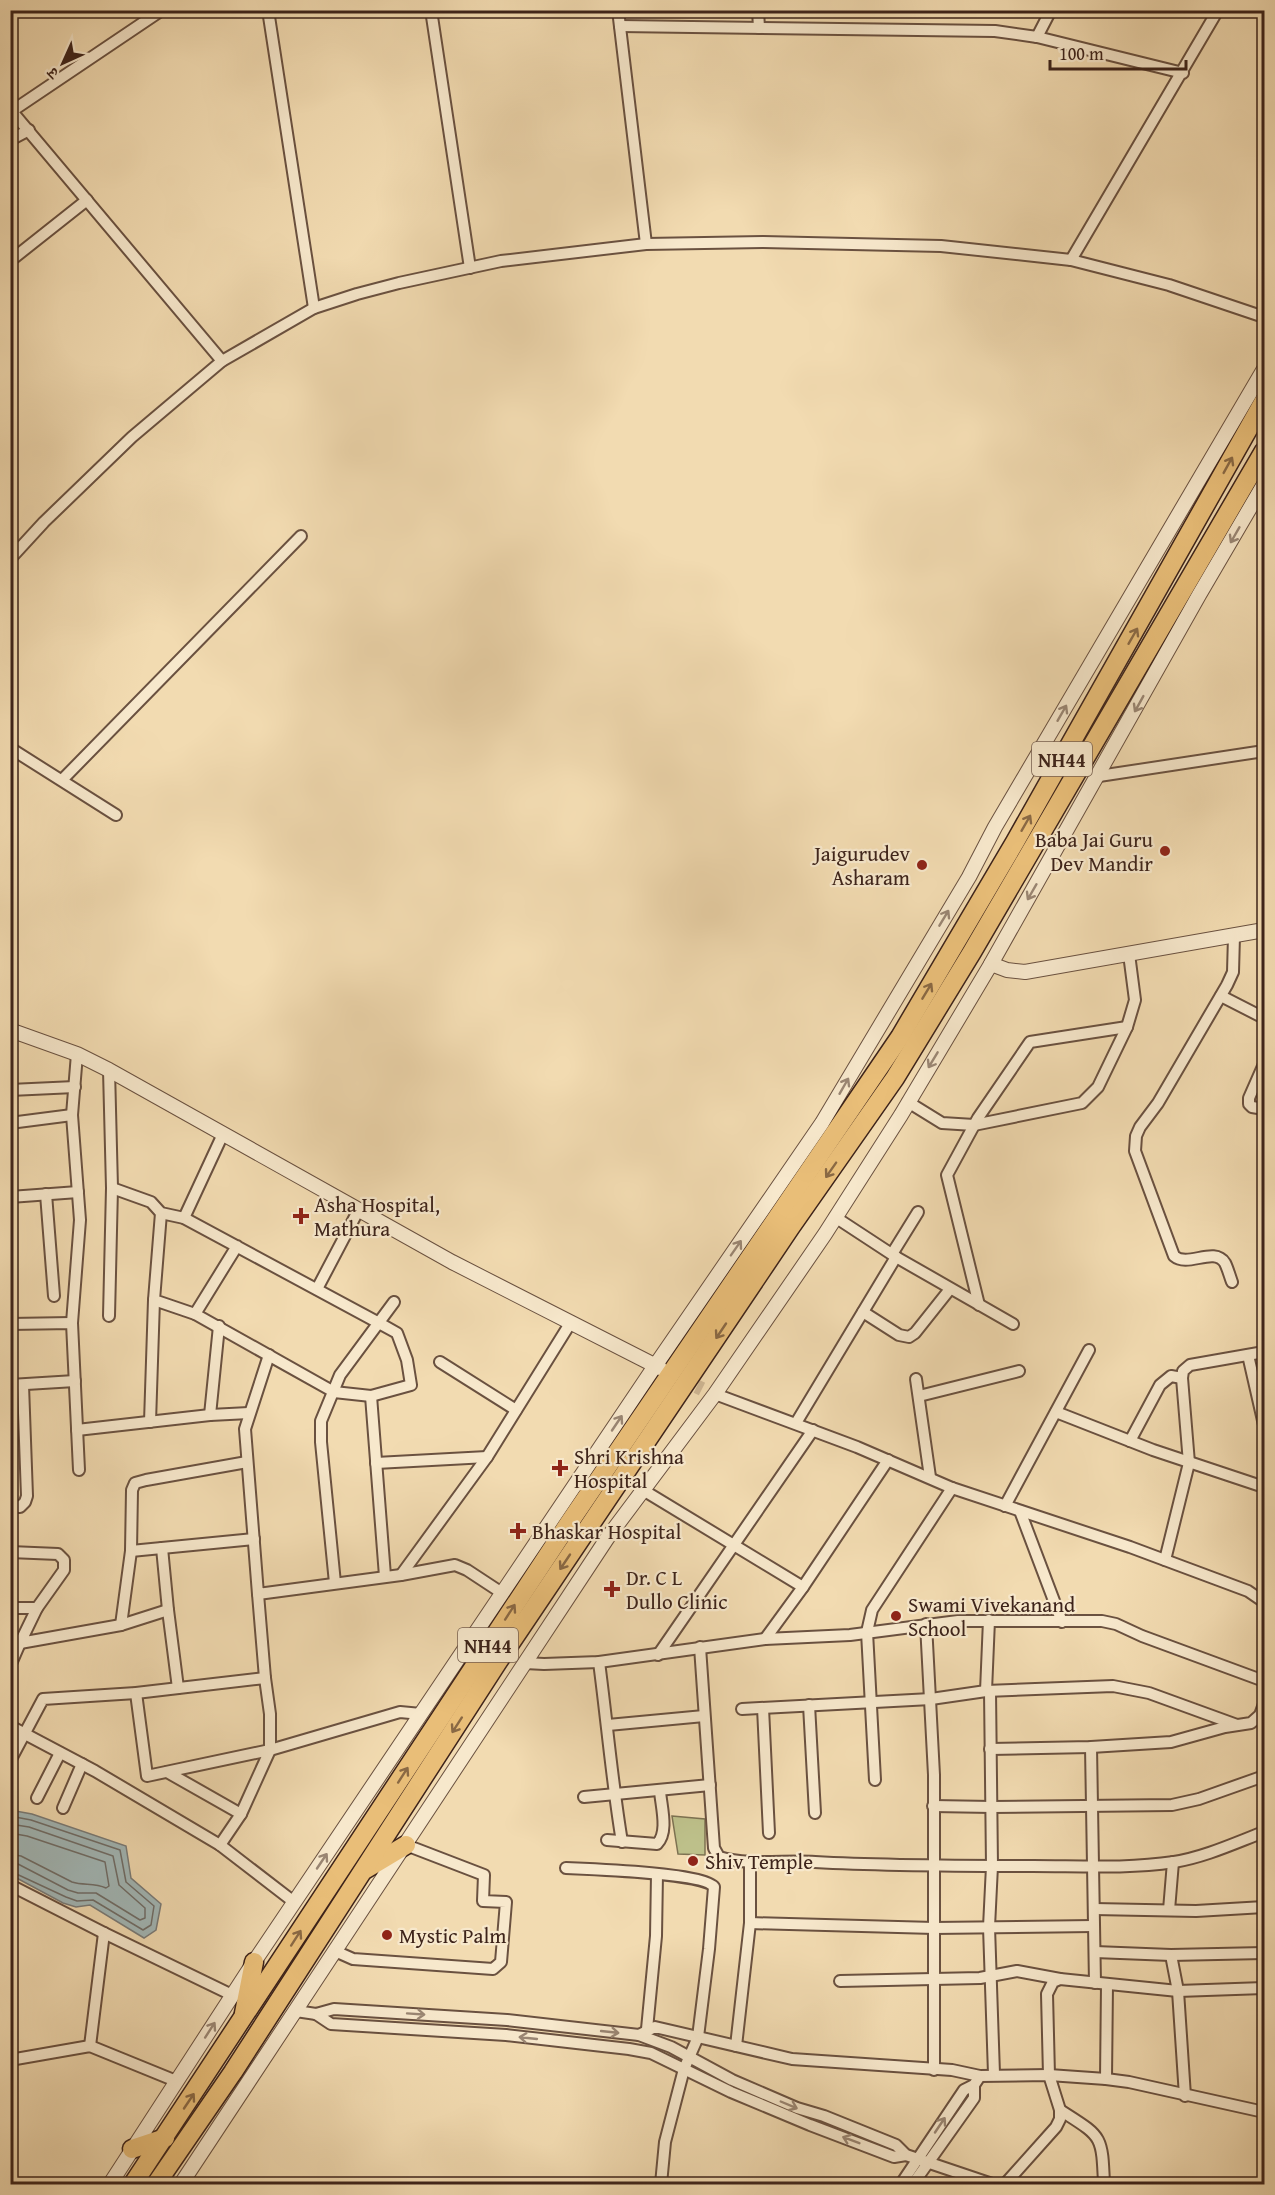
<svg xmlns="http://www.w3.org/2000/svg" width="1275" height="2195" font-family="'Gentium Book Plus','Noto Serif Devanagari',serif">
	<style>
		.green { fill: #bdc08a; stroke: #7d7252; stroke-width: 1.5 }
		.water { fill: #a2b8b8; stroke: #7a7c79; stroke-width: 1.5 }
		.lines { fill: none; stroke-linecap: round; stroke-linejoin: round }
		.shore { stroke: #706e69; stroke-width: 1.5 }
		.tertiary-tunnel { stroke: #ceb693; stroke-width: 14; stroke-dasharray: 14 7; stroke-linecap: butt }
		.minor-casing { stroke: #6a5140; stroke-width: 14 }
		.tertiary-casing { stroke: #6a5140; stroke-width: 16 }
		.trunk-casing { stroke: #3d231a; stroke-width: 21 }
		.minor { stroke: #f7e8cc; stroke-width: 10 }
		.tertiary { stroke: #f7e8cc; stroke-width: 14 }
		.trunk { stroke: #e9be78; stroke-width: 18 }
		.oneway { stroke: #8a6944 }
		.oneway2 { stroke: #9a8673 }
		.poi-dot { fill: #8f2418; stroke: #f7e8cc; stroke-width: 2 }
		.labels { text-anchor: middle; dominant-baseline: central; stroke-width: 4.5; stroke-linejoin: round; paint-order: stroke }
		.shield { fill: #f7e8cc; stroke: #755e4f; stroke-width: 1.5 }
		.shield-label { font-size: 20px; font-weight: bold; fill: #3d231a }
		.poi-label { font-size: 21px; fill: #3d231a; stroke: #f7e8cc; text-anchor: start }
	</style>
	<rect width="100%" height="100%" fill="#f2dbb1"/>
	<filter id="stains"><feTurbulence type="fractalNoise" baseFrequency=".00333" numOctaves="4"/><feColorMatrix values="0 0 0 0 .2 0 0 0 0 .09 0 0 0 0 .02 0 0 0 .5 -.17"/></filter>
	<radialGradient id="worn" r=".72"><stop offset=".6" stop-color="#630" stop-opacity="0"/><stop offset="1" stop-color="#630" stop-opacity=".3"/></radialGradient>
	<path class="green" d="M 672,1816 L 705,1819 L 705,1855 L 678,1854 Z"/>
	<path class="water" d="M 10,1810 L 32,1814 L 126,1846 L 131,1878 L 161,1904 L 156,1930 L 144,1938 L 90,1905 L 76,1907 L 63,1903 L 11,1875 Z"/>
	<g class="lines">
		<g class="shore">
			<path d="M 10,1816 L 31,1820 L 120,1850 L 126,1882 L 154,1906 L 151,1925 L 143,1930 L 93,1900 L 77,1901 L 66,1897 L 10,1871"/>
			<path d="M 10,1824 L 29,1827 L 113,1856 L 119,1885 L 145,1908 L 145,1918 L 140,1920 L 96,1893 L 78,1893 L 68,1890 L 18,1864 L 10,1863"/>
			<path d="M 10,1833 L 27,1836 L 105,1862 L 109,1886 L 106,1888 C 94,1882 84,1886 72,1882 L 21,1856 L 10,1854"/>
		</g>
		<path class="tertiary-tunnel" d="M 678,1377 L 702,1389"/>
		<g class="minor-casing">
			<g id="minor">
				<path d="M 268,10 L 314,308"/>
				<path d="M 431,10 L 470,268"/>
				<path d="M 618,10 L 646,244"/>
				<path d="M 758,10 L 759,28"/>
				<path d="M 620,26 L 995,31 L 1037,37 L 1183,73"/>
				<path d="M 1037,37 L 1051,10"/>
				<path d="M 10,109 L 222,361"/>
				<path d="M 12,111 L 162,10"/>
				<path d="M 10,140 L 29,130"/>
				<path d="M 1071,260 L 1218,10"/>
				<path d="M 10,261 L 87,200"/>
				<path d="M 10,559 L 44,522 L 132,437 L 222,361 L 314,308 L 357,294 L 399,283 L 501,261 L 646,244 L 763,242 L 941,246 L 1071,260 L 1169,285 L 1264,317"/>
				<path d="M 10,748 L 116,815"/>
				<path d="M 1099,776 L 1264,751"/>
				<path d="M 62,780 L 301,536"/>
				<path d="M 1221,996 L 1264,1018"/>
				<path d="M 1264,1064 L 1249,1098 L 1249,1104 L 1252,1107 L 1264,1109"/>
				<path d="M 109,1070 L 112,1188 L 109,1316"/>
				<path d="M 10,1090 L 75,1087"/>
				<path d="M 908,1102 L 942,1123 L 974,1125 L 1082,1103 L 1098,1087 L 1127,1027 L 1135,1000 L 1129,954"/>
				<path d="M 10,1123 L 72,1115"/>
				<path d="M 112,1188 L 151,1202 L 161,1213 L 184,1218 L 379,1323 L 397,1333 L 407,1360 L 411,1385 L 371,1396 L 334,1392 L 195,1314 L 237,1246"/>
				<path d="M 46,1194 L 54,1296"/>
				<path d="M 10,1197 L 78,1192"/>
				<path d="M 161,1213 L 154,1300 L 195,1314"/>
				<path d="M 835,1217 L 896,1257 L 1013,1324"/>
				<path d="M 184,1218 L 223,1134"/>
				<path d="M 892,1254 L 918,1212"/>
				<path d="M 1232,1282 C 1230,1277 1228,1269 1225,1263 C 1214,1246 1188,1268 1174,1256 L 1135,1151 L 1136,1136 L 1140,1127 L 1158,1103 L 1227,985 L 1233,972 L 1234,936"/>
				<path d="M 317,1289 L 358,1211"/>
				<path d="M 979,1305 L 947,1175 L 978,1118 L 1030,1042 L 1127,1027"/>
				<path d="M 863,1312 L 899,1335 L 909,1337 L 915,1333 L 950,1289"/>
				<path d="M 72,1323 L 80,1220 L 72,1115 L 77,1054"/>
				<path d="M 10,1324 L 72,1323 L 79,1470"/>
				<path d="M 269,1355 L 245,1429 L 258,1594 L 401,1575 L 455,1565 L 467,1570 L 502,1593"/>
				<path d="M 1248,1355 L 1264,1425"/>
				<path d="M 440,1362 L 516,1410"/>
				<path d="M 916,1379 L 930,1477"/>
				<path d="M 10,1385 L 75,1381"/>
				<path d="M 715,1394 L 857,1447 L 952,1488 L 1130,1547 L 1248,1591 L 1264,1602"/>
				<path d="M 371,1396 L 385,1576"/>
				<path d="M 919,1396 L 1019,1371"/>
				<path d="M 1056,1412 L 1153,1450 L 1264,1487"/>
				<path d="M 210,1415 L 219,1326"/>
				<path d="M 150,1422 L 154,1300"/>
				<path d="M 796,1423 L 896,1257"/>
				<path d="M 77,1430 L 210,1415 L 249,1413"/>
				<path d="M 1130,1441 L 1160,1385 L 1171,1376 L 1182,1378"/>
				<path d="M 376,1463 L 487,1457"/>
				<path d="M 643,1490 L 803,1587"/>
				<path d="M 10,1506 L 20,1507 L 25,1502 L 27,1496 L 23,1385"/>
				<path d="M 1005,1506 L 1089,1350"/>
				<path d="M 1020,1511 L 1062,1622"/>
				<path d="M 162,1548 L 168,1610 L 178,1688"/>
				<path d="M 131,1551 L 254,1539"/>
				<path d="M 10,1552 L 58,1554 L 64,1560 L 64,1570 L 37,1608 L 20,1643 L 121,1625 L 168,1610"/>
				<path d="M 1165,1560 L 1189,1463 L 1182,1378 L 1183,1371 L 1190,1365 L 1264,1352"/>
				<path d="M 401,1575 L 487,1457 L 571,1322"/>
				<path d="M 335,1583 L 321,1442 L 321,1421 L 340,1375 L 394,1302"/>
				<path d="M 10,1608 L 37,1608"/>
				<path d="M 926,1624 L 934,1775 L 934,2070"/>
				<path d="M 121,1625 L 131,1551 L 132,1490 L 135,1483 L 146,1480 L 247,1462"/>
				<path d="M 765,1639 L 803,1587 L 888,1460"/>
				<path d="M 700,1647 L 714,1848 L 719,1857 C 750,1866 783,1860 815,1862 C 887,1866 960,1866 1033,1866 C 1080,1866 1127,1869 1174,1862 C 1205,1857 1235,1843 1264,1832"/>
				<path d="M 658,1655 L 813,1430"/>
				<path d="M 599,1662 C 607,1722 612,1782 622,1842"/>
				<path d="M 525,1663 L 544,1664 L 599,1662 L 765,1639 L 850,1635 L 958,1621 L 1102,1621 L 1116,1624 L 1142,1636 L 1264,1681"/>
				<path d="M 10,1666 L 20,1643"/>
				<path d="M 986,1691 L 989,1620"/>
				<path d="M 990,1691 L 992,1866 L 989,1927 L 994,2074"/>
				<path d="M 136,1693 L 147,1776 L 270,1750 L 400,1712 L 421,1714"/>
				<path d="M 809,1705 L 815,1813"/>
				<path d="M 763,1708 L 769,1833"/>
				<path d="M 742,1709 L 931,1699 L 986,1691 L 1113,1686 L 1149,1693 L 1237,1725"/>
				<path d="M 608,1725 L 704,1716"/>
				<path d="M 10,1726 L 95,1771 L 220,1845 L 294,1902"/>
				<path d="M 1091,1747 L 1095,1983"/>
				<path d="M 990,1749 L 1091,1747 L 1171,1742 L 1225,1727 L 1251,1723 L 1260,1715 L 1264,1704"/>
				<path d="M 10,1761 L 43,1699 L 136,1693 L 265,1678"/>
				<path d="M 167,1772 L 241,1814"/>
				<path d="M 875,1780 L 867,1632 L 872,1610 L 952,1488"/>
				<path d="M 584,1797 L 710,1785"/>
				<path d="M 37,1798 L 60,1753"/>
				<path d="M 933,1806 L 992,1807 L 1172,1805 L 1199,1799 L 1264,1776"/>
				<path d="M 63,1808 L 82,1764"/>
				<path d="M 607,1840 L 657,1844 C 669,1832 661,1806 660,1791"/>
				<path d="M 220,1845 L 241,1814 L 270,1750 L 270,1714 L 265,1678 L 258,1594"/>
				<path d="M 566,1868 C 588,1869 705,1873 714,1887 L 709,1949 L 698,2037 L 684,2069 L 665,2142 L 661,2184"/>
				<path d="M 10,1885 L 104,1933 L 232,1995"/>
				<path d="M 1094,1909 L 1196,1911 L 1264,1907"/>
				<path d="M 1169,1910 L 1173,1862"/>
				<path d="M 750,1923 L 934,1928 L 1093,1926"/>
				<path d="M 335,1951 L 353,1959 L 493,1969 L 501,1962 L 506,1902 L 483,1901 L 484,1875 L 406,1845"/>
				<path d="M 1095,1952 L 1171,1955 L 1264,1953"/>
				<path d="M 1171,1955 L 1178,1991 L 1185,2096"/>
				<path d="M 840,1981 L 980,1978 L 1017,1971 L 1060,1979"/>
				<path d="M 296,2011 L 316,2014 L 334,2009 L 507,2020 L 639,2035 L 671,2047 L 732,2080 L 797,2108 L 824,2116 L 896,2145 L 906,2155 L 992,2184"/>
				<path d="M 316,2014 L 331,2024 L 506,2035 L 629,2049 L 651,2053 L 731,2092 L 810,2125 L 894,2157 L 906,2155"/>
				<path d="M 647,2029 L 656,1936 L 657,1874"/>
				<path d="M 639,2035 L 655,2027 L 792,2059 L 952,2070 L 980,2076 L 1049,2075 L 1106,2079 L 1129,2082 L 1264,2112"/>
				<path d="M 90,2046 L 104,1933"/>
				<path d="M 736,2046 L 750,1923 L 750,1862"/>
				<path d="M 10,2060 L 90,2046 L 176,2081"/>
				<path d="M 1106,2079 L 1107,1985"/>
				<path d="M 1060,2110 C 1102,2137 1102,2134 1104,2184"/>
				<path d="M 901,2184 L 964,2090 L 974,2085 L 980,2076"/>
				<path d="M 913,2184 L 974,2098 L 974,2085"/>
				<path d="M 1005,2184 L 1056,2127 L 1060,2119 L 1060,2110 L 1049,2075 L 1047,1994 L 1053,1982 L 1060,1979 L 1178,1991 L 1264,1988"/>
			</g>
		</g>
		<g class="tertiary-casing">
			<g id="tertiary">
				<path d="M 991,964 L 1007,970 L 1025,972 L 1264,930"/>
				<path d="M 10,1030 L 77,1054 L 109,1070 L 452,1262 L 660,1368"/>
				<path d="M 110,2184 L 254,1962 L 655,1366 L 822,1123 L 969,877 L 995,827 L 1264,369"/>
				<path d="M 181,2184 L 608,1537 L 715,1394 L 825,1234 L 901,1115 L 991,964 L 1199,595 L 1264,484"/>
			</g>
		</g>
		<g class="trunk-casing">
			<g id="trunk">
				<path d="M 366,1869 L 406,1845"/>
				<path d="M 244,2013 L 254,1962"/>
				<path d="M 132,2149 L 165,2138"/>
				<path d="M 133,2184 L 569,1523 L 900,1037 L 1015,842 L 1264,401"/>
				<path d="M 156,2184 L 233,2072 L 497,1663 L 790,1228 L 895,1078 L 972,952 L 1264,451"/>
			</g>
		</g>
		<use href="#minor" class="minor"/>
		<use href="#tertiary" class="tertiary"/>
		<use href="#trunk" class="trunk"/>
	</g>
	<defs><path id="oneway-shaft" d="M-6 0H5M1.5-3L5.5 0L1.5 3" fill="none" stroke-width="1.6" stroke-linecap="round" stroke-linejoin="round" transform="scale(1.5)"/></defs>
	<g class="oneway">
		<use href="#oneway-shaft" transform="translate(1228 465) rotate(-61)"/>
		<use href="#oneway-shaft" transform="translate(1133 636) rotate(-60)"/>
		<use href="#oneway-shaft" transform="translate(1026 823) rotate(-60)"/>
		<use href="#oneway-shaft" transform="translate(927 991) rotate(-59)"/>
		<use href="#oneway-shaft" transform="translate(831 1170) rotate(125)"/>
		<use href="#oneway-shaft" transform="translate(721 1331) rotate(124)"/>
		<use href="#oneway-shaft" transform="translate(565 1562) rotate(124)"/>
		<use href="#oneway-shaft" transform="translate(510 1612) rotate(-57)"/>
		<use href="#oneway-shaft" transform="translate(457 1725) rotate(123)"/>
		<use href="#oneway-shaft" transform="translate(403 1775) rotate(-57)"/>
		<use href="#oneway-shaft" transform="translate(296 1938) rotate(-57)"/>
		<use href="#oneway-shaft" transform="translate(189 2101) rotate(-56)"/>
	</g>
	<g class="oneway2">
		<use href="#oneway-shaft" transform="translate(1235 535) rotate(120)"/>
		<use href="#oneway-shaft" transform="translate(1139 704) rotate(119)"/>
		<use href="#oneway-shaft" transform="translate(1062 713) rotate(-60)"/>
		<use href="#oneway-shaft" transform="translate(1032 892) rotate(120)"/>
		<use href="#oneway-shaft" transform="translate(944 918) rotate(-59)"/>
		<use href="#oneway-shaft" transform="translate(933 1060) rotate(121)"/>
		<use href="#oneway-shaft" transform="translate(844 1086) rotate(-60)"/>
		<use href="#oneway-shaft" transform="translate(736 1248) rotate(-55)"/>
		<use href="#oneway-shaft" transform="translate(617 1423) rotate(-56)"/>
		<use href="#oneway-shaft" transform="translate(322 1861) rotate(-56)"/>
		<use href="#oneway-shaft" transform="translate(416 2014) rotate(4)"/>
		<use href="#oneway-shaft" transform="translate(210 2030) rotate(-57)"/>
		<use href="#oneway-shaft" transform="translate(610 2032) rotate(6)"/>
		<use href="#oneway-shaft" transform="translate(528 2038) rotate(-174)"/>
		<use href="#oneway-shaft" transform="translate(789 2105) rotate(23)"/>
		<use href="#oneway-shaft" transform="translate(940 2125) rotate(-56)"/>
		<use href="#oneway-shaft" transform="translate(851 2140) rotate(-159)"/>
	</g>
	<g class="poi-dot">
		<circle cx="1165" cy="851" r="6"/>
		<circle cx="922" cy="865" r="6"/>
		<path d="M298 1207h6v6h6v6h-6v6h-6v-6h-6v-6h6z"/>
		<path d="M557 1459h6v6h6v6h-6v6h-6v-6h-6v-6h6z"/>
		<path d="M515 1522h6v6h6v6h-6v6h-6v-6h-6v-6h6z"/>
		<path d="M609 1580h6v6h6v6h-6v6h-6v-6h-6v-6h6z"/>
		<circle cx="896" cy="1616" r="6"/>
		<circle cx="693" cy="1861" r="6"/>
		<circle cx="387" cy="1935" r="6"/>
	</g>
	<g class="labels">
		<g class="shield">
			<rect x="1032" y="742" width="60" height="34" rx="4.5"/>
			<rect x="458" y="1628" width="60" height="34" rx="4.5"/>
		</g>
		<g class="shield-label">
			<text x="1062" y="759">NH44</text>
			<text x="488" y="1645">NH44</text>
		</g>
		<g class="poi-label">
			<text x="1153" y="839" text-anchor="end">Baba Jai Guru<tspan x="1153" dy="24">Dev Mandir</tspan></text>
			<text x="910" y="853" text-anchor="end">Jaigurudev<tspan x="910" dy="24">Asharam</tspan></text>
			<text x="314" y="1204">Asha Hospital,<tspan x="314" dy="24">Mathura</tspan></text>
			<text x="574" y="1456">Shri Krishna<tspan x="574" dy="24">Hospital</tspan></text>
			<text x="532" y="1531">Bhaskar Hospital</text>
			<text x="626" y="1577">Dr. C L<tspan x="626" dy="24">Dullo Clinic</tspan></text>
			<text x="908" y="1604">Swami Vivekanand<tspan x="908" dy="24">School</tspan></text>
			<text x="705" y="1861">Shiv Temple</text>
			<text x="399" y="1935">Mystic Palm</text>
		</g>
	</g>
	<rect width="1275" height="2195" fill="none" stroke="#f2dbb1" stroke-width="36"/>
	<rect x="12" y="12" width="1251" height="2171" fill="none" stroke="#3d231a" stroke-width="3"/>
	<rect x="18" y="18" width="1239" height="2159" fill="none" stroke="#3d231a" stroke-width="1.5"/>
	<g transform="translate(63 63) rotate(225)" stroke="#f7e8cc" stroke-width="4.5" paint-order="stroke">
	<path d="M0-4.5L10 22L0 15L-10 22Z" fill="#3d231a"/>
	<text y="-9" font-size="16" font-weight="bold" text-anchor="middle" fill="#3d231a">उ</text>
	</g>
	<path d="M1050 60v9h136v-9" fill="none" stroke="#3d231a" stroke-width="3"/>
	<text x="1059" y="60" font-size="18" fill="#3d231a" stroke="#f7e8cc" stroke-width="4.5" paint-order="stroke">100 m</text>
	<rect width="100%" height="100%" filter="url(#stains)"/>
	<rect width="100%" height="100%" fill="url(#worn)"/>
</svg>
